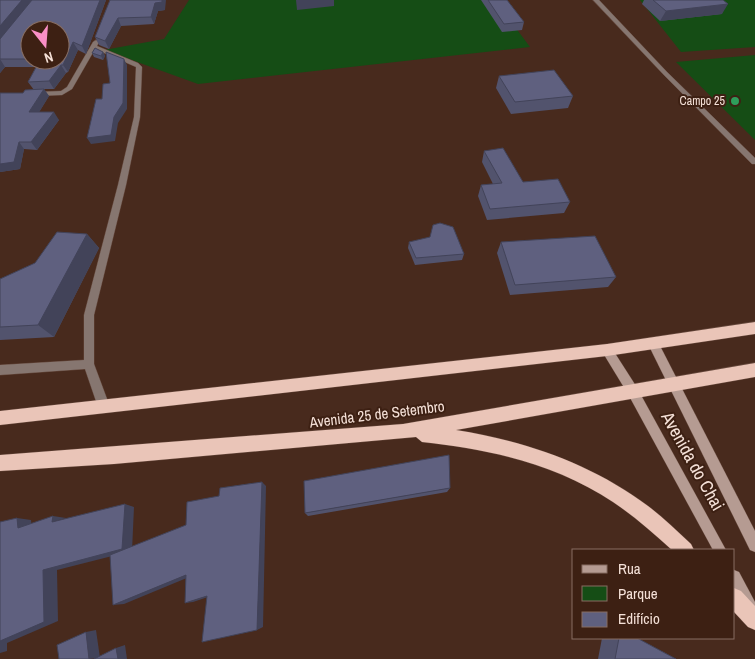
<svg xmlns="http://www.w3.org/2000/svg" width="755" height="659" font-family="'Archivo Narrow',sans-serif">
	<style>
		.green { fill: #154d15 }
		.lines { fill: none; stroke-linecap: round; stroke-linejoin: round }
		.service-casing { stroke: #64473b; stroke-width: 1 }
		.minor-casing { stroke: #64473b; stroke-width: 1 }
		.secondary-casing { stroke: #64473b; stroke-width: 1 }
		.trunk-casing { stroke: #64473b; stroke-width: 1 }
		.service { fill: #867670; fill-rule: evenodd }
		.minor { fill: #867670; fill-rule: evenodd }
		.secondary { fill: #b59b92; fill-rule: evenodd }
		.trunk { fill: #eac5b8; fill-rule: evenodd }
		.wall { fill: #52536d; fill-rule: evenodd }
		.shaded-wall { fill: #424359 }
		.building { fill: #5f607f; stroke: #424359 }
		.leisure-dot { fill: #2e9e5b; stroke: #3d2013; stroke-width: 2 }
		.labels { text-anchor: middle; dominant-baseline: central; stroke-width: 4; stroke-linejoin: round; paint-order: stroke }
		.far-poi-label { font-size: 12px; fill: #f5e1d8; stroke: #3d2013; text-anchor: end }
		.street-label { font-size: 15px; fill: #f5e1d8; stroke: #3d2013 }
		.near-street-label { font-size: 18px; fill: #f5e1d8; stroke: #3d2013 }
	</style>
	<rect width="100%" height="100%" fill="#482a1d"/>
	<g class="green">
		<path d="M 189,0 L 495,0 L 530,47 L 198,84 L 104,50 L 164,39 Z"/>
		<path d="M 640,0 L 755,0 L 755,47 L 681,52 Z"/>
		<path d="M 755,55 L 755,140 L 676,62 Z"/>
	</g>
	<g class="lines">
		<g class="service-casing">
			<path id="service" d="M 593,0 L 599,0 L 667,72 L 755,158 L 755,164 L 752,164 L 663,74 Z"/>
		</g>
		<g class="minor-casing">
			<path id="minor" d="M 96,40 L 99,42 L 97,46 L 138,63 L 142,67 L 140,117 L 126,185 L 94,315 L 94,364 L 110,407 L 108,411 L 104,412 L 100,411 L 98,407 L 85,369 L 0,375 L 0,365 L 84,360 L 84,315 L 118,185 L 134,117 L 136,67 L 95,49 L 72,89 L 62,95 L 36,96 L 33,94 L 36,92 L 61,91 L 67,87 L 93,42 Z"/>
		</g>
		<g class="secondary-casing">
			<g id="secondary">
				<path d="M 653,339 L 657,340 L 755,531 L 755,552 L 750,550 L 649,346 L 648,343 L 649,340 Z"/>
				<path d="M 607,345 L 611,347 L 636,386 L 726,550 L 713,550 L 628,394 L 603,353 L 602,350 L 603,347 Z"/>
				<path d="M 734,570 L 739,572 L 755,602 L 755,623 L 750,621 L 734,590 Z"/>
			</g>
		</g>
		<g class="trunk-casing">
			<g id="trunk">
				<path d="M 755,322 L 755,334 L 607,356 L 0,425 L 0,411 L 607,344 Z"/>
				<path d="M 755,363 L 755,377 L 456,430 C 525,441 592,464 648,506 C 663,517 677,531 691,544 L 694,550 L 672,550 C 653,533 634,516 613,502 C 556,464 489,449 422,442 L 416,437 L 114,464 L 0,471 L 0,455 L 403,424 Z"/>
				<path d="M 734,588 L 741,591 L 755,606 L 755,630 L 748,627 L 734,612 Z"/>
			</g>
		</g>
		<use href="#service" class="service"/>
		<use href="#minor" class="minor"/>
		<use href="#secondary" class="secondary"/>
		<use href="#trunk" class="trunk"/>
	</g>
	<g class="wall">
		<path d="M 0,0 L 106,0 L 86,54 L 78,50 L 68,72 L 66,73 L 54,89 L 44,89 L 49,96 L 39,112 L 59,120 L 37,150 L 24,149 L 20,169 L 0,172 L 23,93 L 34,90 L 28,82 L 36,67 L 5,67 L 0,73 ZM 30,30 L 60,60 L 30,60 Z"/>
		<path d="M 110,0 L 165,10 L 158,11 L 154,24 L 121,26 L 109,49 L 99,45 L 95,37 Z"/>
		<path d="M 481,0 L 507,0 L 524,22 L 522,30 L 502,32 Z"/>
		<path d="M 644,0 L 723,0 L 722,14 L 660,21 L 642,4 Z"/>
		<path d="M 103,52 L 105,56 L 103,60 L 94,57 L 92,53 Z"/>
		<path d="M 499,76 L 573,96 L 568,108 L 511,114 L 496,88 Z"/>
		<path d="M 484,151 L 523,182 L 570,202 L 564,213 L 487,220 L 478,196 L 481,185 L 493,184 L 482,162 Z"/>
		<path d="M 87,234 L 99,248 L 54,337 L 0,340 L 0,279 L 35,263 Z"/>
		<path d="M 409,242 L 464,254 L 462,260 L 415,265 L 408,248 Z"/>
		<path d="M 501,242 L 616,277 L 608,287 L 510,295 L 497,253 Z"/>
		<path d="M 450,488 L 447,492 L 308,516 L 305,513 Z"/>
		<path d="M 602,638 L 637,638 L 676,659 L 598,659 Z"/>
	</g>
	<g class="shaded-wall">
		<path d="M 22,0 L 32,0 L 0,40 L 0,26 Z"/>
		<path d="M 100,0 L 106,0 L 86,54 L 82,46 Z"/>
		<path d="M 162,0 L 166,0 L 165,10 L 158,11 L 154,24 L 151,17 L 155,3 Z"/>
		<path d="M 296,0 L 334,0 L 334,6 L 297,10 Z"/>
		<path d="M 728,4 L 722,14 L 660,21 L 666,11 Z"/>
		<path d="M 118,18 L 121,26 L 109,49 L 105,41 Z"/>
		<path d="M 73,42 L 78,50 L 68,72 L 63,65 Z"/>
		<path d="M 103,52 L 105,56 L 103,60 L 101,56 Z"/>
		<path d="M 0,59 L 5,67 L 0,73 Z"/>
		<path d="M 124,59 L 127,65 L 127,109 L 118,123 L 115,141 L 91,144 L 87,138 Z"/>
		<path d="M 61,65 L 66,73 L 54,89 L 49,81 Z"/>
		<path d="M 44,89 L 49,96 L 35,119 L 29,112 Z"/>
		<path d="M 54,112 L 59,120 L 37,150 L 31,142 Z"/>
		<path d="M 19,142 L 24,149 L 20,169 L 0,172 L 0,164 Z"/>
		<path d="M 87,234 L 99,248 L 54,337 L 38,325 Z"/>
		<path d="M 262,482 L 266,486 L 263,627 L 257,630 Z"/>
		<path d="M 125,504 L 134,507 L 132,551 L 57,570 L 58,621 L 7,643 L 7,651 L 0,653 L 0,641 L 43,570 Z"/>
		<path d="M 53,516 L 66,518 L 52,522 Z"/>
		<path d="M 17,518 L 31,520 L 32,530 L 18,528 Z"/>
		<path d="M 186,575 L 194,575 L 124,604 L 113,605 Z"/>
		<path d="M 214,595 L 193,602 L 185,603 L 207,596 Z"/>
		<path d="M 96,630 L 100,658 L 89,659 L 86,632 Z"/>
		<path d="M 125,645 L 127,659 L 118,659 L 116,648 Z"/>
	</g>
	<g class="building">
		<path d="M 0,0 L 22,0 L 0,26 Z"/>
		<path d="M 32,0 L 100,0 L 82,46 L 73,42 L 63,65 L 61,65 L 49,81 L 28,82 L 40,60 L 60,60 L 60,30 L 30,30 L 30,59 L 0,59 L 0,39 Z"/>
		<path d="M 110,0 L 162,0 L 162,2 L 155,3 L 151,17 L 118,18 L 105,41 L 95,37 Z"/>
		<path d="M 488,0 L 507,0 L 524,22 L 504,24 Z"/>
		<path d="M 653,0 L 723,0 L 728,4 L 666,11 Z"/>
		<path d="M 95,48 L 103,52 L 101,56 L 92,53 Z"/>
		<path d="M 106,52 L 124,59 L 123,103 L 114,117 L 111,135 L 87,138 L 96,99 L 102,99 L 103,84 L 110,83 Z"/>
		<path d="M 554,70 L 573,96 L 515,102 L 499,76 Z"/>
		<path d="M 44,89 L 29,112 L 54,112 L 31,142 L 19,142 L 14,162 L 0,164 L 0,93 L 23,93 L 25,90 Z"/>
		<path d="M 503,148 L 523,182 L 558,179 L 570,202 L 490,209 L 481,185 L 502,183 L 484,151 Z"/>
		<path d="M 440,223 L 453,227 L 464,254 L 416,258 L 409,242 L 430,237 L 433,225 Z"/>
		<path d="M 57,232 L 87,234 L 38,325 L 0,327 L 0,279 L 35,263 Z"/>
		<path d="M 595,236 L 616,277 L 515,285 L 501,242 Z"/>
		<path d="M 449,455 L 450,488 L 305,513 L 304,481 Z"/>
		<path d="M 262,482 L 257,630 L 202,642 L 207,596 L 185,603 L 186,575 L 113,605 L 110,555 L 186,525 L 187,502 L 219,496 L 220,488 Z"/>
		<path d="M 125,504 L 122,549 L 43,570 L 44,622 L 0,641 L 0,522 L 17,518 L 18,528 L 53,516 L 52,522 Z"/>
		<path d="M 86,632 L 89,659 L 59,659 L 57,645 Z"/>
		<path d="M 619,638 L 637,638 L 676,659 L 615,659 Z"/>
		<path d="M 116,648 L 118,659 L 94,659 Z"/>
	</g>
	<circle class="leisure-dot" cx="735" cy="101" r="5"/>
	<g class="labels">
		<g class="far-poi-label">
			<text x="725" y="101">Campo 25</text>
		</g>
		<g class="street-label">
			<text transform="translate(377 414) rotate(-7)">Avenida 25 de Setembro</text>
		</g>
		<g class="near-street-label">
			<text transform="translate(693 461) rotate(61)">Avenida do Chai</text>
		</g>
	</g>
	<rect x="572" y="549" width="162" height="90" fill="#3d2013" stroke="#876d62"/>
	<rect x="582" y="565" width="25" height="8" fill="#b59b92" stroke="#876d62"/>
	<text x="618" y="574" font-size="15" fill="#f5e1d8">Rua</text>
	<rect x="582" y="586" width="25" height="15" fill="#154d15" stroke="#876d62"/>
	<text x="618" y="599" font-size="15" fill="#f5e1d8">Parque</text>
	<rect x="582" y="612" width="25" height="15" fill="#5f607f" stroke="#876d62"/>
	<text x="618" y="624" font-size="15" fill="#f5e1d8">Edifício</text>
	<g transform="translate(45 45) rotate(163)"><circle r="24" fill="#3d2013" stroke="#876d62"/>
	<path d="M0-4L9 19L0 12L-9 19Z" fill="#fa8fc7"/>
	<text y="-8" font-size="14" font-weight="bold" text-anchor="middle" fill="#f5e1d8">N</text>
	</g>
</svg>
